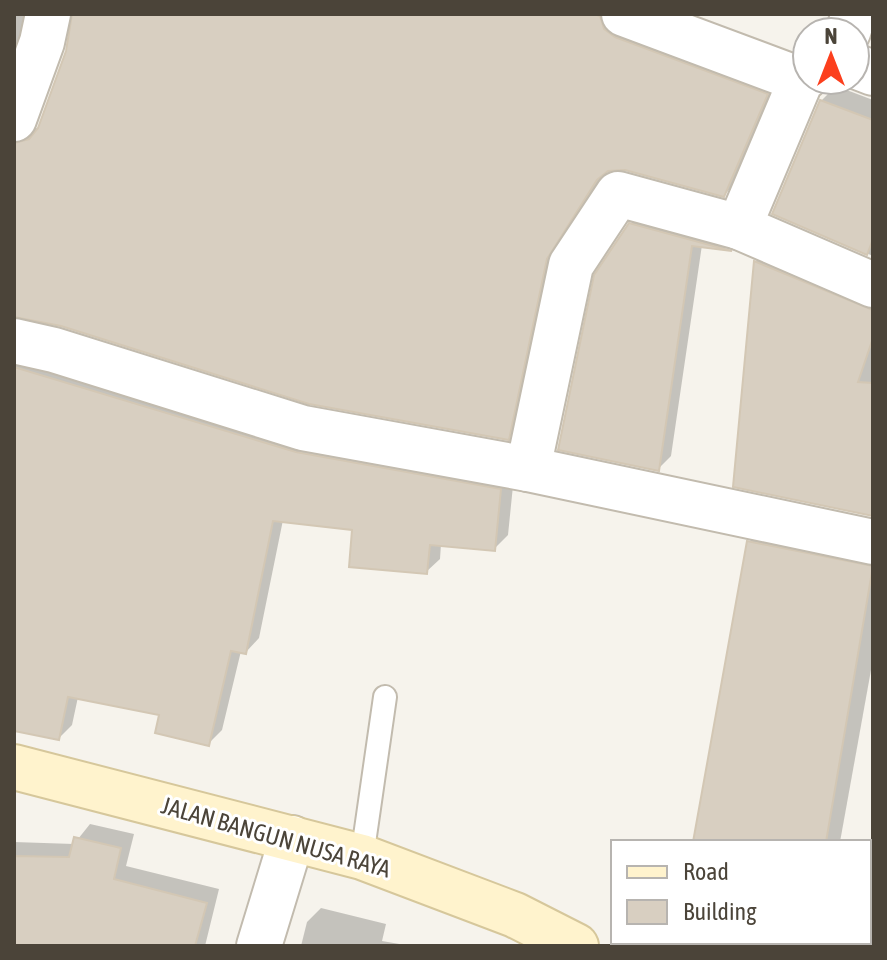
<svg xmlns="http://www.w3.org/2000/svg" width="887" height="960" font-family="'Asap Condensed',sans-serif">
	<style>
		.shadow { fill: #0003 }
		.building { fill: #d8cfc1; stroke: #d3c7b4; stroke-width: 2 }
		.lines { fill: none; stroke-linecap: round; stroke-linejoin: round }
		.lane-casing { stroke: #c2bbae; stroke-width: 26 }
		.street-casing { stroke: #c2bbae; stroke-width: 48 }
		.secondary-casing { stroke: #d6c79b; stroke-width: 48 }
		.lane { stroke: #fff; stroke-width: 22 }
		.street { stroke: #fff; stroke-width: 44 }
		.secondary { stroke: #fff3cd; stroke-width: 44 }
		.labels { text-anchor: middle; dominant-baseline: central; stroke-width: 6; stroke-linejoin: round; paint-order: stroke }
		.street-label { font-size: 24px; fill: #4b4439; stroke: #fff }
	</style>
	<rect width="100%" height="100%" fill="#f6f3ec"/>
	<g class="shadow">
		<path d="M 14,14 L 30,14 L 14,63 Z"/>
		<path d="M 72,14 L 617,14 L 780,81 L 738,181 L 724,195 L 625,168 L 607,169 L 560,244 L 522,424 L 508,438 L 14,315 L 14,125 L 20,130 L 39,128 L 68,48 Z"/>
		<path d="M 836,86 L 873,100 L 873,256 L 774,213 L 821,101 Z"/>
		<path d="M 644,211 L 742,238 L 731,249 L 702,245 L 671,456 L 658,469 L 630,224 Z"/>
		<path d="M 770,247 L 873,291 L 873,516 L 735,485 L 756,261 Z"/>
		<path d="M 14,348 L 514,476 L 508,535 L 494,549 L 441,544 L 440,559 L 426,572 L 354,528 L 283,520 L 259,638 L 246,652 L 241,651 L 222,730 L 209,743 L 162,713 L 78,697 L 72,725 L 59,738 L 14,729 Z"/>
		<path d="M 767,524 L 873,544 L 873,659 L 840,842 L 715,842 L 749,542 Z"/>
		<path d="M 90,824 L 134,834 L 126,866 L 219,889 L 205,946 L 14,946 L 14,842 L 74,844 Z"/>
		<path d="M 321,908 L 386,924 L 382,941 L 411,946 L 301,946 L 307,922 Z"/>
	</g>
	<g class="building">
		<path d="M 72,14 L 594,14 L 600,16 L 604,29 L 615,37 L 768,94 L 724,197 L 625,170 L 608,171 L 597,180 L 547,259 L 509,440 L 309,404 L 61,326 L 14,317 L 14,143 L 29,139 L 38,128 L 66,51 Z"/>
		<path d="M 820,100 L 873,120 L 873,239 L 867,255 L 772,214 Z"/>
		<path d="M 629,223 L 732,251 L 692,246 L 659,471 L 558,450 L 594,275 Z"/>
		<path d="M 754,261 L 873,310 L 873,338 L 858,382 L 873,383 L 873,516 L 733,487 Z"/>
		<path d="M 14,367 L 296,452 L 501,489 L 495,551 L 430,545 L 427,574 L 349,567 L 352,530 L 273,521 L 246,654 L 231,651 L 209,746 L 155,733 L 159,715 L 68,697 L 59,740 L 14,731 Z"/>
		<path d="M 747,541 L 873,566 L 826,842 L 693,842 Z"/>
		<path d="M 74,837 L 121,848 L 114,879 L 207,903 L 195,946 L 14,946 L 14,856 L 69,857 Z"/>
	</g>
	<g class="lines">
		<g class="lane-casing">
			<path id="lane" d="M 362,857 L 385,697"/>
		</g>
		<g class="street-casing">
			<g id="street">
				<path d="M 624,14 L 801,80"/>
				<path d="M 848,32 L 854,14"/>
				<path d="M 855,66 L 873,73"/>
				<path d="M 14,119 L 42,42 L 48,14"/>
				<path d="M 739,227 L 873,285"/>
				<path d="M 14,341 L 54,350 L 303,428 L 528,469 L 873,542"/>
				<path d="M 528,469 L 571,265 L 618,194 L 739,227 L 801,80 L 807,76"/>
				<path d="M 259,946 L 292,838"/>
			</g>
		</g>
		<g class="secondary-casing">
			<path id="secondary" d="M 14,767 L 362,857 L 515,915 L 576,946"/>
		</g>
		<use href="#lane" class="lane"/>
		<use href="#street" class="street"/>
		<use href="#secondary" class="secondary"/>
	</g>
	<g class="labels">
		<g class="street-label">
			<text transform="translate(276 837) rotate(16)">JALAN BANGUN NUSA RAYA</text>
		</g>
	</g>
	<rect width="887" height="960" fill="none" stroke="#4b4439" stroke-width="32"/>
	<rect x="611" y="840" width="260" height="104" fill="#ffffff" stroke="#b7b4b0" stroke-width="2"/>
	<rect x="627" y="866" width="40" height="12" fill="#fff3cd" stroke="#b7b4b0" stroke-width="2"/>
	<text x="683" y="880" font-size="24" fill="#4b4439">Road</text>
	<rect x="627" y="900" width="40" height="24" fill="#d8cfc1" stroke="#b7b4b0" stroke-width="2"/>
	<text x="683" y="920" font-size="24" fill="#4b4439">Building</text>
	<g transform="translate(831 56)"><circle r="38" fill="#ffffff" stroke="#b7b4b0" stroke-width="2"/>
	<path d="M0-6L14 30L0 20L-14 30Z" fill="#fc3f1d"/>
	<text y="-12" font-size="22" font-weight="bold" text-anchor="middle" fill="#4b4439">N</text>
	</g>
</svg>
